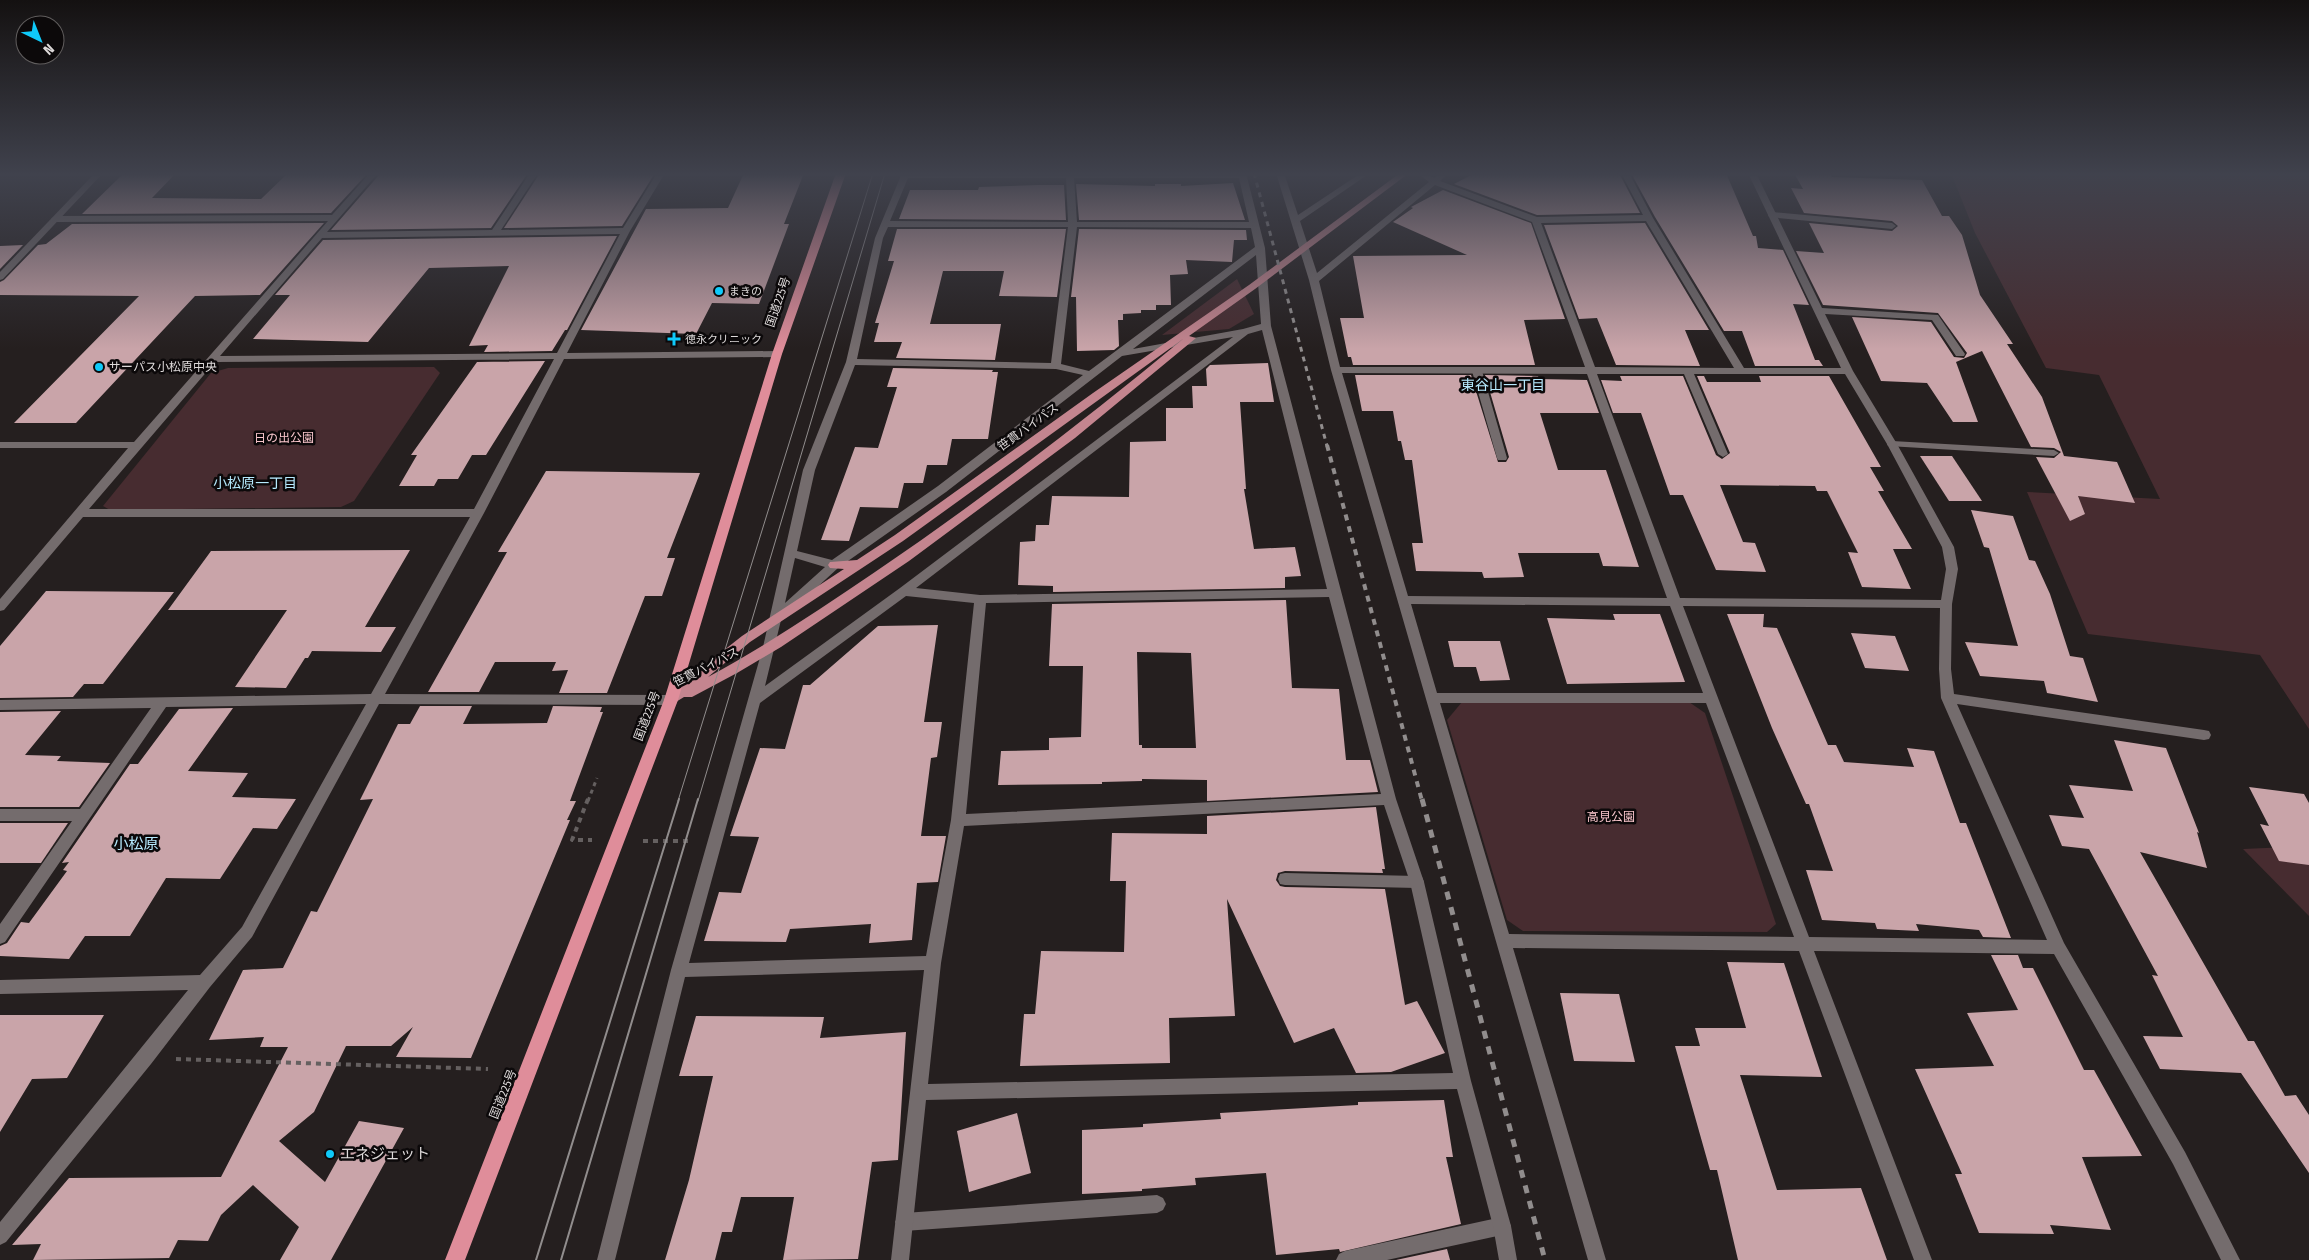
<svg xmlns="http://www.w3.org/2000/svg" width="2309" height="1260" font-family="'Fira Sans Condensed','Noto Sans JP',sans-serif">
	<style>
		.green { fill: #472c30 }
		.building { fill: #c9a4a9; fill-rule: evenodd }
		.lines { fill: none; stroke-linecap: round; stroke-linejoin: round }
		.path-far1 { stroke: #656060; stroke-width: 3; stroke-dasharray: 4 4; stroke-linecap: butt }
		.path { stroke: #656060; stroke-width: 4; stroke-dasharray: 5 5; stroke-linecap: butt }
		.service { fill: #746c6d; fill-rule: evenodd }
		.minor { fill: #746c6d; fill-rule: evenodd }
		.tertiary { fill: #746c6d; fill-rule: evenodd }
		.primary { fill: #c4858f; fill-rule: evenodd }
		.trunk { fill: #df8d9a; fill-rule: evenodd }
		.tram-far1 { stroke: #918d8d; stroke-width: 1 }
		.tram { stroke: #918d8d; stroke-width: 2 }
		.rail-far2 { stroke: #918d8d; stroke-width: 3; stroke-dasharray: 5 5; stroke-linecap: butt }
		.rail-far1 { stroke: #918d8d; stroke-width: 4; stroke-dasharray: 6 6; stroke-linecap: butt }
		.rail { stroke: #918d8d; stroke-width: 5; stroke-dasharray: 8 8; stroke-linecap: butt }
		.poi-dot { fill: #0fcafa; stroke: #0c090a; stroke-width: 2 }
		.labels { text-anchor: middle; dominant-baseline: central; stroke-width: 5; stroke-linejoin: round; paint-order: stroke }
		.far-poi-label { font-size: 11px; fill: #dedada; stroke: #0c090a; text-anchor: start }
		.street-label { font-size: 12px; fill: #dedada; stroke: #0c090a }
		.poi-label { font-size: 12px; fill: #dedada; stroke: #0c090a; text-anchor: start }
		.park-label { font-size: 12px; fill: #fac7cd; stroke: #0c090a }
		.neighbourhood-label { font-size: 14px; fill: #b6eafe; stroke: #0c090a }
		.quarter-label { font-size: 15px; fill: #b6eafe; stroke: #0c090a }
		.near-poi-label { font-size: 15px; fill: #dedada; stroke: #0c090a; text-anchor: start }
	</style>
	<rect width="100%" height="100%" fill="#251f1f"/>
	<g class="green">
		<path d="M 1951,173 L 2309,173 L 2309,729 L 2260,655 L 2088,634 L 2027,492 L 2160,499 L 2099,375 L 2046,368 L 1975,233 Z"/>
		<path d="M 1237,279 L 1254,314 L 1229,329 L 1162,335 Z"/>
		<path d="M 434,367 L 440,373 L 354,501 L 341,507 L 110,510 L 103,506 L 211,373 L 228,368 Z"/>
		<path d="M 1462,702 L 1689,702 L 1705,713 L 1776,924 L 1767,932 L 1523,931 L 1507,920 L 1447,720 Z"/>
		<path d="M 2309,846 L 2309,916 L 2243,849 Z"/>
	</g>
	<g class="building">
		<path d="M 124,173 L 176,173 L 152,198 L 261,199 L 288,173 L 366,175 L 331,213 L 82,214 Z"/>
		<path d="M 403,173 L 528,173 L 491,228 L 331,230 L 379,175 L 401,175 Z"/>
		<path d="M 540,173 L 655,173 L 622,226 L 504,228 Z"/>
		<path d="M 744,173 L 804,173 L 784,224 L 789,224 L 759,304 L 712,303 L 696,334 L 581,330 L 646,209 L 728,208 Z"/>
		<path d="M 1475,173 L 1619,173 L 1640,213 L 1537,215 L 1454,184 Z"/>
		<path d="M 1631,173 L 1726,173 L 1753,236 L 1756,236 L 1758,248 L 1783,250 L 1809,305 L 1793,304 L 1815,360 L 1819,360 L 1823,366 L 1755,366 L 1742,331 L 1724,331 L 1655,217 Z"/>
		<path d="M 1794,173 L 1830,173 L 1832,177 L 1922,180 L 1942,216 L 1949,216 L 1962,235 L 1980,295 L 2013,344 L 2007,344 L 2042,397 L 2064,456 L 2117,462 L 2135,503 L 2078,496 L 2085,514 L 2070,521 L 2036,457 L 2054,458 L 2061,452 L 2054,448 L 2031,447 L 1982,351 L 1956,362 L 1978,422 L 1953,422 L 1927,383 L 1881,381 L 1852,317 L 1931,322 L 1954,357 L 1964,358 L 1967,353 L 1938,313 L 1823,305 L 1796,251 L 1824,253 L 1809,223 L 1892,231 L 1898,226 L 1892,221 L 1804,213 L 1791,188 L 1803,189 Z"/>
		<path d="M 1233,183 L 1245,220 L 1079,220 L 1076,184 L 1155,186 L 1155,184 L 1181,184 L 1181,186 Z"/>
		<path d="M 1038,185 L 1064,185 L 1066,220 L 899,219 L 910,190 L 978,190 L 979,187 Z"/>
		<path d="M 1443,190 L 1531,223 L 1565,319 L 1524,320 L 1535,365 L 1353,365 L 1351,357 L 1348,357 L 1340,318 L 1364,318 L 1353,256 L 1467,255 L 1393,222 L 1413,208 L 1411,207 Z"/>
		<path d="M 324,223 L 260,295 L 195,296 L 76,423 L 14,423 L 139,296 L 0,295 L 0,282 L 4,280 L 38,245 L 46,244 L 72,224 Z"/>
		<path d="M 1645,223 L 1709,330 L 1685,330 L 1700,366 L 1616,365 L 1597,318 L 1579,319 L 1544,225 Z"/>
		<path d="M 897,229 L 1066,229 L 1057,297 L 999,296 L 1004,271 L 943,271 L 930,324 L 1001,324 L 995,360 L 896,358 L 902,342 L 874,342 L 879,323 L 875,323 L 894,261 L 888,261 Z"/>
		<path d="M 1079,229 L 1246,230 L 1247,240 L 1234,240 L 1232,262 L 1186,260 L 1188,274 L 1170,275 L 1171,305 L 1156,305 L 1156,310 L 1141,310 L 1141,313 L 1123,314 L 1123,320 L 1118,320 L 1119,346 L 1114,350 L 1077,351 L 1076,297 L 1071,297 Z"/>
		<path d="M 617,236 L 567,330 L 565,330 L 552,351 L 484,352 L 488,345 L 469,346 L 509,266 L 429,268 L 368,342 L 253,339 L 290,295 L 275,295 L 323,240 Z"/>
		<path d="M 23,245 L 0,269 L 0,246 Z"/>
		<path d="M 545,361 L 486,455 L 472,455 L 458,479 L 438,479 L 434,486 L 399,486 L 417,455 L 411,455 L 477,362 Z"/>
		<path d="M 1268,363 L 1274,402 L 1240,402 L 1246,489 L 1244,489 L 1254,549 L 1295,547 L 1301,576 L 1285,577 L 1285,588 L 1053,592 L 1053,586 L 1018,585 L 1020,542 L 1035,541 L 1036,525 L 1049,525 L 1052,496 L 1129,497 L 1130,442 L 1166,441 L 1166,408 L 1193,408 L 1192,386 L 1207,386 L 1206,369 L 1210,365 Z"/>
		<path d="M 893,368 L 993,370 L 992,372 L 998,372 L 988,439 L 952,439 L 947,465 L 927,465 L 923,483 L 904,483 L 898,508 L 860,507 L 849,541 L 821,540 L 855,447 L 878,448 L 897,387 L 887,387 Z"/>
		<path d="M 1355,375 L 1471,375 L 1498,462 L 1506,462 L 1509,457 L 1485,375 L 1538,376 L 1539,379 L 1587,380 L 1599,413 L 1540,413 L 1558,470 L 1606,470 L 1639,567 L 1603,566 L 1599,553 L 1518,553 L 1524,577 L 1484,578 L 1482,572 L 1416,571 L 1412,543 L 1423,543 L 1412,460 L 1405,460 L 1401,441 L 1398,441 L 1393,411 L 1362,411 Z"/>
		<path d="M 1620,376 L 1683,376 L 1716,455 L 1722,459 L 1730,453 L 1697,376 L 1704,376 L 1707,382 L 1761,382 L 1759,376 L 1829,376 L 1881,467 L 1870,467 L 1884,491 L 1878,491 L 1912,549 L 1893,549 L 1911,589 L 1862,587 L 1848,552 L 1858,553 L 1827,491 L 1817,491 L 1815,486 L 1720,485 L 1743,542 L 1755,543 L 1766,572 L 1716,570 L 1683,495 L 1670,495 L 1641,413 L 1613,413 L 1601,380 L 1622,381 Z"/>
		<path d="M 1920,456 L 1952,456 L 1982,501 L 1949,501 Z"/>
		<path d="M 546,471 L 700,473 L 667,558 L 675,558 L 662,596 L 645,596 L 607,693 L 559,693 L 568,670 L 552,671 L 556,662 L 495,662 L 479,692 L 428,692 L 507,552 L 498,552 Z"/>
		<path d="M 1971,510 L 2013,516 L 2029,560 L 2035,561 L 2050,594 L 2070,656 L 2083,658 L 2098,702 L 2047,693 L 2044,681 L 1980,676 L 1965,642 L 2018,646 L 1989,548 L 1984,547 Z"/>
		<path d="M 410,550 L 365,627 L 396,627 L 381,652 L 312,651 L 308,658 L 305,658 L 286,688 L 235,687 L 287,610 L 168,610 L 211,551 Z"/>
		<path d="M 46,591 L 174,592 L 103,684 L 84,684 L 73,697 L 0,698 L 0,646 Z"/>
		<path d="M 1286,600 L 1292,688 L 1339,689 L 1346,760 L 1370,760 L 1378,792 L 1207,801 L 1207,780 L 1142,779 L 1142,781 L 1102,782 L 1102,784 L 998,785 L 1001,751 L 1049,750 L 1049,738 L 1081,737 L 1083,666 L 1049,666 L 1052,604 ZM 1137,652 L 1191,653 L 1196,748 L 1142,748 L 1142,745 L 1139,745 Z"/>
		<path d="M 1613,614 L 1660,614 L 1685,682 L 1567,684 L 1547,618 L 1615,620 Z"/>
		<path d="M 1727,614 L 1764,614 L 1763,627 L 1777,628 L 1828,745 L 1836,745 L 1844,762 L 1914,767 L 1907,748 L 1934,751 L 1960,823 L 1966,823 L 2011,938 L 1983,937 L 1979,930 L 1916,924 L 1919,931 L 1877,929 L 1875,923 L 1822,920 L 1806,870 L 1833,871 L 1809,804 L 1806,804 L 1772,728 Z"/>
		<path d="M 938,625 L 924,722 L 942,722 L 937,757 L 931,758 L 921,836 L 946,836 L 938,882 L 917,883 L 912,940 L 869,943 L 871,924 L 790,929 L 786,942 L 704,941 L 719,892 L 741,893 L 759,837 L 730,836 L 760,748 L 785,749 L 803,685 L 810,685 L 878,626 Z"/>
		<path d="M 1851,633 L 1895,636 L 1909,671 L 1865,668 Z"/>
		<path d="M 1448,641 L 1500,641 L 1510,680 L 1480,681 L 1476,667 L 1454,667 Z"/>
		<path d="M 420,706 L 472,706 L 463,724 L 547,723 L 553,706 L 602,707 L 600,712 L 603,712 L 570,801 L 576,801 L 567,820 L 570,820 L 471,1058 L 396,1057 L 413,1027 L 391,1046 L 346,1046 L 314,1112 L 279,1141 L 325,1182 L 359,1121 L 404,1128 L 331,1260 L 280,1260 L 299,1227 L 253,1185 L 221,1215 L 208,1241 L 178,1240 L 169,1258 L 33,1260 L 41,1244 L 12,1245 L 69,1178 L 221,1177 L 288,1047 L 260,1047 L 264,1037 L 209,1040 L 243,970 L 283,968 L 311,911 L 317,912 L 373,799 L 360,800 L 398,724 L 410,724 Z"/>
		<path d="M 233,708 L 188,771 L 248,773 L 232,797 L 296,799 L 277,829 L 253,828 L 220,879 L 166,878 L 130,936 L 85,936 L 69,959 L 0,956 L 0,946 L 7,943 L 21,922 L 29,923 L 67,871 L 63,870 L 69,862 L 62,863 L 130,764 L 138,764 L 179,709 Z"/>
		<path d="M 61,711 L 25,755 L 61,756 L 57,761 L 110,763 L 79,807 L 0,807 L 0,712 Z"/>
		<path d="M 2114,740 L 2166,748 L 2199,833 L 2197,832 L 2207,868 L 2140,852 L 2248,1041 L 2254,1041 L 2285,1096 L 2296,1095 L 2309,1115 L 2309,1173 L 2241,1073 L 2160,1069 L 2143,1036 L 2183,1037 L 2152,975 L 2158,976 L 2089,849 L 2062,846 L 2049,815 L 2084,818 L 2069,785 L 2133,791 Z"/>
		<path d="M 2249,787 L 2304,794 L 2309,803 L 2309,865 L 2279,861 L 2260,824 L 2269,826 Z"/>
		<path d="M 1376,807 L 1385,869 L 1382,869 L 1383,873 L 1285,871 L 1278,873 L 1276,880 L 1280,886 L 1285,887 L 1385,889 L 1405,1005 L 1417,1001 L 1445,1053 L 1391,1072 L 1356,1073 L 1334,1028 L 1294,1043 L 1227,899 L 1235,1016 L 1169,1018 L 1170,1063 L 1020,1066 L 1024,1014 L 1035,1014 L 1041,951 L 1124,952 L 1126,881 L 1110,881 L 1112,833 L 1207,834 L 1207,816 Z"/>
		<path d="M 0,823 L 68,823 L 41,863 L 0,863 Z"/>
		<path d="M 1991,955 L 2018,955 L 2023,968 L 2033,968 L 2084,1070 L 2094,1070 L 2142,1156 L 2082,1157 L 2111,1230 L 2050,1225 L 2054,1234 L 1979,1233 L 1955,1174 L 1962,1174 L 1915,1069 L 1994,1066 L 1967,1013 L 2018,1010 Z"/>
		<path d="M 1727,962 L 1784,963 L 1822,1077 L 1740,1075 L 1777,1190 L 1861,1188 L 1887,1260 L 1738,1260 L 1717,1170 L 1710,1170 L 1675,1046 L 1700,1046 L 1695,1028 L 1746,1028 Z"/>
		<path d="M 1560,993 L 1619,994 L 1635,1062 L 1574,1061 Z"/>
		<path d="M 0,1015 L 104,1015 L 67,1078 L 32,1079 L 0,1132 Z"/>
		<path d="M 696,1016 L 824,1017 L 820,1038 L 906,1032 L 898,1160 L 872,1162 L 858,1259 L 783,1260 L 794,1197 L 741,1197 L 732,1232 L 722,1232 L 715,1260 L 665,1260 L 689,1180 L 713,1076 L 679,1076 Z"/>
		<path d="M 1444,1100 L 1453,1157 L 1446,1157 L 1461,1224 L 1340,1252 L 1339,1249 L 1276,1255 L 1266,1173 L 1195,1178 L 1196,1185 L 1142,1189 L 1142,1191 L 1082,1194 L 1082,1130 L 1143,1127 L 1143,1124 L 1221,1119 L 1220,1113 L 1358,1105 L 1358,1102 Z"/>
		<path d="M 1017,1113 L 1031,1173 L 969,1192 L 957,1131 Z"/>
		<path d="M 1447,1249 L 1450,1260 L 1396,1260 Z"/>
	</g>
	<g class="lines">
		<path class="path-far1" d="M 588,801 L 597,778"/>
		<g class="path">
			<path d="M 588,799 L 572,840 L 592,840"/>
			<path d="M 643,841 L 689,841"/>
			<path d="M 176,1059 L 488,1069"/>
		</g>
		<g class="service">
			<path d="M 1772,212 L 1892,223 L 1896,226 L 1892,229 L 1769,217 L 1768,215 Z"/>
			<path d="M 1477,368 L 1482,371 L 1507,458 L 1506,460 L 1498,460 L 1497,458 L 1472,371 Z"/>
			<path d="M 1892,441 L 2054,450 L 2059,453 L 2054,456 L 1888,446 L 1887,444 Z"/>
			<path d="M 1285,873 L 1417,876 L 1422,877 L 1424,882 L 1422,887 L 1417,888 L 1285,885 L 1280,884 L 1278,879 L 1280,874 Z"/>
			<path d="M 1157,1195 L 1163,1198 L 1166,1204 L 1163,1210 L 1157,1213 L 904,1231 L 898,1228 L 895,1222 L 898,1216 L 904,1213 Z"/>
			<path d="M 1502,1217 L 1508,1220 L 1511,1226 L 1508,1232 L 1502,1235 L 1387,1260 L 1336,1260 L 1339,1254 L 1345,1251 Z"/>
		</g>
		<g class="minor">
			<path d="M 370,173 L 378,173 L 327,232 L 492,230 L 530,173 L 538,173 L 501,230 L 623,228 L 657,173 L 665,173 L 630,231 L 567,353 L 777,351 L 782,354 L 777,357 L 564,359 L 484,513 L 385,694 L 671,695 L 676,696 L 678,700 L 676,704 L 671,705 L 379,704 L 252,937 L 210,987 L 151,1064 L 6,1242 L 0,1245 L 0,1222 L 188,990 L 0,994 L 0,980 L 200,975 L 242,927 L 366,704 L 166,707 L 5,942 L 0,944 L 0,924 L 72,821 L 0,821 L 0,809 L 80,809 L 151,708 L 0,710 L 0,700 L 371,694 L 470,517 L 83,517 L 4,610 L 0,611 L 0,599 L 128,448 L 0,448 L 0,442 L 134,442 L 328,221 L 55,222 L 51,219 L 55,216 L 332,215 ZM 620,234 L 557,353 L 220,356 L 322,238 ZM 554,359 L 474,509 L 89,509 L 215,362 Z"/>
			<path d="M 902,173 L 1246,173 L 1265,248 L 1271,326 L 1396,799 L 1424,882 L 1471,1081 L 1511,1226 L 1517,1260 L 1499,1260 L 1493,1226 L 1457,1089 L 926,1100 L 909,1260 L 891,1260 L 924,970 L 685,977 L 615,1260 L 597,1260 L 671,970 L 763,647 L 803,470 L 846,362 L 875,238 ZM 908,178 L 1066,178 L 1068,222 L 890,221 ZM 1074,178 L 1239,178 L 1249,222 L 1077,222 ZM 888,227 L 1068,227 L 1051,363 L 857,359 L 883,238 ZM 1077,227 L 1251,228 L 1255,247 L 1089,371 L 1061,364 ZM 1256,255 L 1261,324 L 1243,329 L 1133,349 ZM 1262,330 L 1327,589 L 980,595 L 916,588 L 1248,334 ZM 1233,337 L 900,588 L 765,686 L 782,616 L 787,615 L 838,568 L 946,492 L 1122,356 ZM 855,365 L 1056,369 L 1083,375 L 938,486 L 832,560 L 797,551 L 815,470 ZM 795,558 L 825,567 L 785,603 ZM 906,596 L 974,603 L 951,820 L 926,956 L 689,963 L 760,703 ZM 1329,597 L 1381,794 L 966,814 L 986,603 ZM 1384,805 L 1410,882 L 1453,1073 L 928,1084 L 941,963 L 964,826 Z"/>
			<path d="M 1276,173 L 1284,173 L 1298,215 L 1361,173 L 1370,173 L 1300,221 L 1317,273 L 1429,182 L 1417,173 L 1426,173 L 1434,178 L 1440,173 L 1449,173 L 1440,181 L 1537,217 L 1643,215 L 1621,173 L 1629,173 L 1653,218 L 1744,368 L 1841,368 L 1748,173 L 1756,173 L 1822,308 L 1938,315 L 1965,354 L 1964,356 L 1956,356 L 1932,320 L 1825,314 L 1853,371 L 1897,444 L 1954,547 L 1958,569 L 1952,604 L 1951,669 L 1954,694 L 2204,730 L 2209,731 L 2211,735 L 2209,739 L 2204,740 L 1957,704 L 2064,943 L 2185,1152 L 2240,1260 L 2221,1260 L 2173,1164 L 2054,954 L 1814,951 L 1932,1260 L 1914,1260 L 1799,951 L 1513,948 L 1606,1260 L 1588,1260 L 1331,370 L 1309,280 ZM 1435,185 L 1532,222 L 1585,367 L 1340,367 L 1319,281 ZM 1646,221 L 1734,368 L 1595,367 L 1541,223 ZM 1342,373 L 1587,374 L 1667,598 L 1408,596 ZM 1597,374 L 1684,374 L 1718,454 L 1723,457 L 1728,454 L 1694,374 L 1845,374 L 1887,444 L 1942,547 L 1946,569 L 1941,600 L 1680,598 ZM 1411,604 L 1670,606 L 1703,693 L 1437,693 ZM 1683,606 L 1940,608 L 1939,669 L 1941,698 L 2047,940 L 1809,937 ZM 1440,703 L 1706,703 L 1794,937 L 1509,934 Z"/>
		</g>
		<path class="tertiary" d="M 95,173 L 103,173 L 3,279 L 0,280 L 0,272 Z"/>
		<path class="primary" d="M 1400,173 L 1409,173 L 1255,289 L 1189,336 L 1196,338 L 1075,438 L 909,561 L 781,647 L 737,673 L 692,697 L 684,697 L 671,705 L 666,704 L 664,700 L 666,696 L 742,636 L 844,569 L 830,568 L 828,565 L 830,562 L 857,560 L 895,535 L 1093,393 L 1249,285 ZM 1183,339 C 1084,421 981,500 875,572 C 820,609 766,646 708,677 L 750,642 L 903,541 Z"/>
		<path class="trunk" d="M 836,173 L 846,173 L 782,354 L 678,700 L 465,1260 L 445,1260 L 664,700 L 772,354 Z"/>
		<g class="tram-far1">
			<path d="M 678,801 L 873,173"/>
			<path d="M 698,801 L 885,173"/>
		</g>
		<g class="tram">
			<path d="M 536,1260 L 679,799"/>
			<path d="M 561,1260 L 698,799"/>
		</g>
		<path class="rail-far2" d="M 1254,173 L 1327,446"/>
		<path class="rail-far1" d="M 1327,445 L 1422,801"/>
		<path class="rail" d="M 1422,799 L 1545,1260"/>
	</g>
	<linearGradient id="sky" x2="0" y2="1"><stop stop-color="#141111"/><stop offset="0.5" stop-color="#40424d"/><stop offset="1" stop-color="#40424d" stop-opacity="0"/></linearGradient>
	<rect width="2309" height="349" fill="url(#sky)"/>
	<g class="poi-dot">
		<circle cx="719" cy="291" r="5"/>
		<path d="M671.5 331.5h5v5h5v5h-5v5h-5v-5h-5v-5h5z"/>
		<circle cx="99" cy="367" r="5"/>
		<circle cx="330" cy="1154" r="5"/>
	</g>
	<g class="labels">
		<g class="far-poi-label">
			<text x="729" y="291">まきの</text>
			<text x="685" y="339">徳永クリニック</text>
		</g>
		<g class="street-label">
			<text transform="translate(778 302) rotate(-71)">国道225号</text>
			<text transform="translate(1028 427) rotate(-36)">笹貫バイパス</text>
			<text transform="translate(706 667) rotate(-27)">笹貫バイパス</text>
			<text transform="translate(647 716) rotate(-69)">国道225号</text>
			<text transform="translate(503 1094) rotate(-68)">国道225号</text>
		</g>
		<g class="poi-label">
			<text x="109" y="367">サーパス小松原中央</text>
		</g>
		<g class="park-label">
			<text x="284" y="438">日の出公園</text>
			<text x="1611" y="817">高見公園</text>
		</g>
		<g class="neighbourhood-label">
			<text x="1503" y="385">東谷山一丁目</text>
			<text x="255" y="483">小松原一丁目</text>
		</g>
		<g class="quarter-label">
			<text x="136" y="844">小松原</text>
		</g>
		<g class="near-poi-label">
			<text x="340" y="1154">エネジェット</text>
		</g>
	</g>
	<g transform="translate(40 40) rotate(137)"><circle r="24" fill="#0c090a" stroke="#605d5d"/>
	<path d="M0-4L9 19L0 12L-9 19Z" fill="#0fcafa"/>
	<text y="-8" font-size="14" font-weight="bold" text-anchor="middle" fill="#dedada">N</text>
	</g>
</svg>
